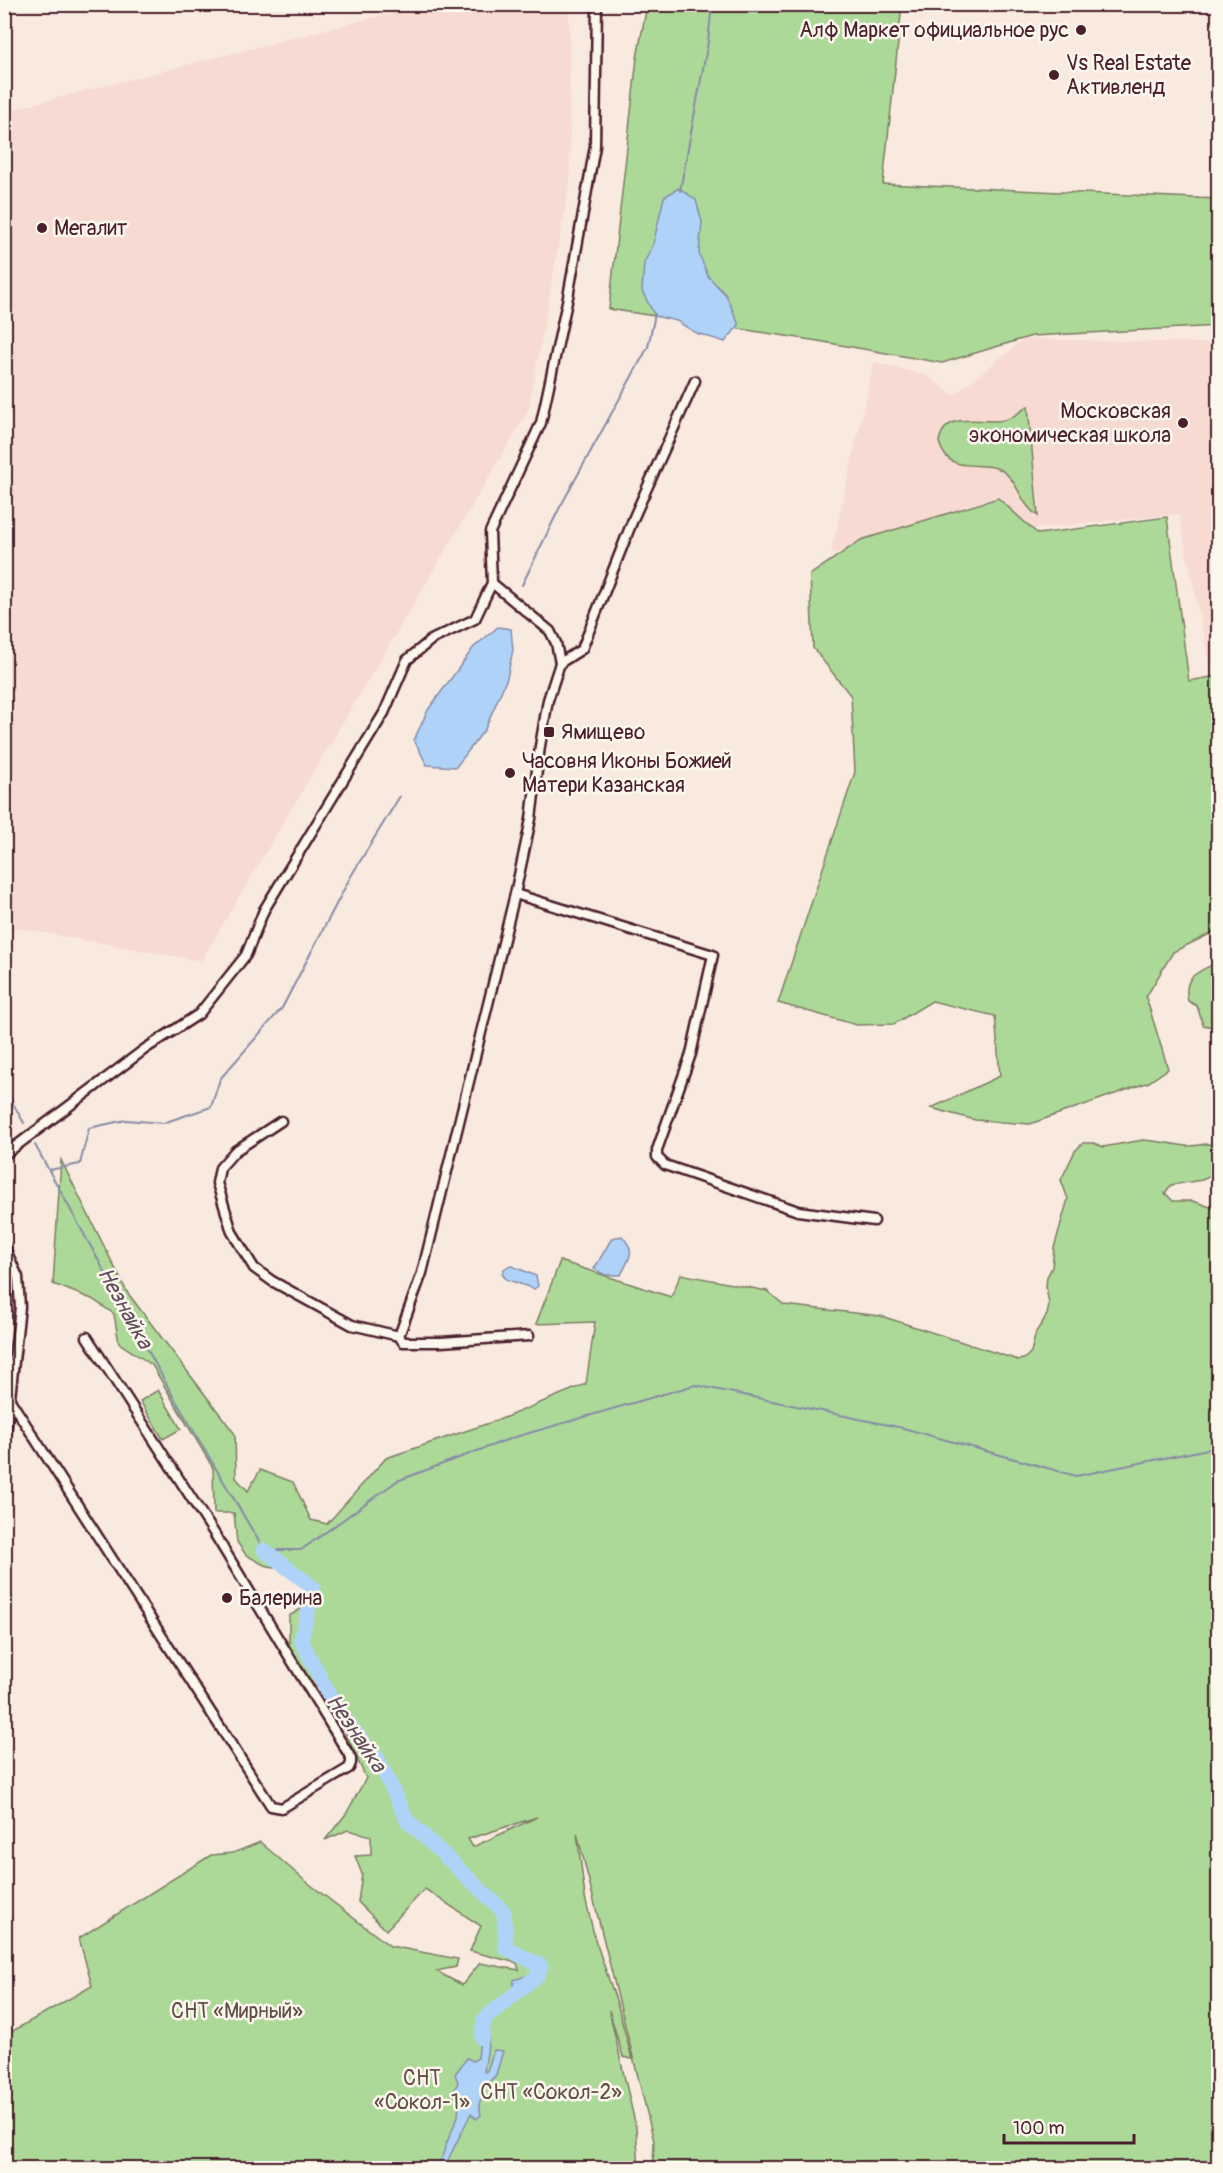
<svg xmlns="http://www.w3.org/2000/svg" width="1223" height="2173" font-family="Pangolin,sans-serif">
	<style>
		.built { fill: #f7dbd2 }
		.green { fill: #acd998; stroke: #7b7c62; stroke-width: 1.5; fill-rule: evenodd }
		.water { fill: #afd3f8; stroke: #878ba6; stroke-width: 1.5 }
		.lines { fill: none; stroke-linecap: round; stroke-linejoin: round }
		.stream { stroke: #878ba6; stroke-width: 2 }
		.river { stroke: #afd3f8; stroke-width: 15 }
		.minor-casing { stroke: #4a1f2b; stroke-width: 13 }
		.minor { stroke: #fbf7ec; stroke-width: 8 }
		.poi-dot { fill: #4a1f2b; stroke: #fbf7ec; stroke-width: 2 }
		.labels { text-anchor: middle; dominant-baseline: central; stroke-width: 5; stroke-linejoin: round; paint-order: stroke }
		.poi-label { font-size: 21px; fill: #4a1f2b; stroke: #fbf7ec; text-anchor: start }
		.park-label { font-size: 21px; fill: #624e46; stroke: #fbf7ec }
		.water-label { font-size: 22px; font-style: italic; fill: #634c5e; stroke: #fbf7ec }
	</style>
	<rect width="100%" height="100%" fill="#f9eae0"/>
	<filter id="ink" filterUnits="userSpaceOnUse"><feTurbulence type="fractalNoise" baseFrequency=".0167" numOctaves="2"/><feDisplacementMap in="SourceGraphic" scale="12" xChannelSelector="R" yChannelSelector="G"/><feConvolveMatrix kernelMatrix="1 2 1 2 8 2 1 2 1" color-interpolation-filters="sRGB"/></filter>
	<g filter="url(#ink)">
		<g class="built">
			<path d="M 510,5 L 569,5 L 570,183 L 528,412 L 201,961 L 5,926 L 5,111 L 415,7 L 453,16 Z"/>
			<path d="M 1024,339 L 1218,343 L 1218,665 L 1210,668 L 1179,514 L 1042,528 L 831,553 L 874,362 L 925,375 L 954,395 Z"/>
		</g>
		<g class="green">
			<path d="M 647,5 L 902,5 L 883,184 L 1218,199 L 1218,326 L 1032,336 L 942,363 L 818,341 L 609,309 L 637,58 Z"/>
			<path d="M 1028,406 L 1038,516 C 1020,505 1018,478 999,469 C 978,460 948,476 939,442 C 945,408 982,425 1004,420 C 1013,419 1020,411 1028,406 Z"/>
			<path d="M 998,498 L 1038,534 L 1167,517 L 1189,681 L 1218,676 L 1218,930 L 1173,952 L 1146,997 L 1168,1069 L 1149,1082 L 1030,1124 L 975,1120 L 931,1108 L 1000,1076 L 995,1016 L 932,1001 L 894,1024 L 857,1025 L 778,1003 L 855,772 L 851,696 L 813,648 L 810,575 L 861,540 Z"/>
			<path d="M 1218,962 L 1218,992 L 1214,998 L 1216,1008 L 1218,1009 L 1218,1028 L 1203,1025 L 1197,1006 L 1188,1001 C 1182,975 1199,972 1218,962 Z"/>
			<path d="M 1143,1140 C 1158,1141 1171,1144 1186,1146 C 1197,1147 1208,1141 1218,1146 L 1218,1173 L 1202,1180 L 1171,1185 L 1165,1193 L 1173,1201 L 1193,1201 L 1213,1208 L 1218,1208 L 1218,2168 L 653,2168 L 654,2141 L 577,1833 L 585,1897 L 595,1939 L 617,2003 L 632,2059 L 623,2057 L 609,2010 L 636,2127 L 639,2168 L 409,2168 L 405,2162 L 398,2168 L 5,2168 L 4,2036 L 92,1986 L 79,1938 L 211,1855 L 233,1853 L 260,1842 L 303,1879 L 390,1946 L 458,1959 L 456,1967 L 436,1971 L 462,1985 L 480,1963 L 519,1970 L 517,1963 L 470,1951 L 481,1926 L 425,1889 L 386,1930 L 358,1902 L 362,1874 L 355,1856 L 371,1855 L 371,1836 L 348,1830 L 325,1840 L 346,1814 L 366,1778 L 327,1693 L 303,1679 L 289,1653 L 289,1616 L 316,1600 L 284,1569 L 264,1565 L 246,1555 L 237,1542 L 234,1513 L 214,1513 L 213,1468 L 152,1365 L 119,1343 L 114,1314 L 92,1299 L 53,1284 L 61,1160 L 127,1292 L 235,1434 L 236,1478 L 248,1491 L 260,1470 L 293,1482 L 311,1520 L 327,1524 L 386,1458 L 501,1419 L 586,1384 L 595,1322 L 536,1324 L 560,1261 L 671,1297 L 681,1274 L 767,1291 L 784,1305 L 881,1316 L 1018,1360 L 1024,1359 L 1031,1352 L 1036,1332 L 1047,1315 L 1049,1305 L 1046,1286 L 1047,1277 L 1052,1267 L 1054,1248 L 1068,1199 L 1061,1180 L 1075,1151 L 1083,1143 L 1094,1143 L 1103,1147 ZM 537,1817 L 473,1847 L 468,1839 Z"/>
			<path d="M 158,1390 L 181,1429 L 163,1439 L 140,1401 Z"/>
		</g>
		<g class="water">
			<path d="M 679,188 L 696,200 L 702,222 L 699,254 L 708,276 L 726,295 L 739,325 L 725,342 L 696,333 L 677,321 L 655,316 L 642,291 L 644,263 L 653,245 L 664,197 Z"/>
			<path d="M 498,627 L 511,629 L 513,650 L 507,678 L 485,729 L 456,767 L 427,765 L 414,740 L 428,710 L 474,647 Z"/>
			<path d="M 622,1236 C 637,1252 629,1258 621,1275 L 605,1275 L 594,1269 L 612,1238 Z"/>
			<path d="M 510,1265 L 536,1276 L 538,1286 L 534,1289 L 506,1279 L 502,1274 L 504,1269 Z"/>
			<path d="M 537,1972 L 543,1975 C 540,1986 534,1985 525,1988 C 518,1989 513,1996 508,2000 L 505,1997 L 513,1989 L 514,1980 Z"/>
			<path d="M 482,2019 L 488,2019 L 489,2039 L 484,2072 L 487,2071 L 494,2050 L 503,2051 L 496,2075 L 487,2084 L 479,2104 L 481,2115 L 476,2119 L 471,2113 L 444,2168 L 431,2168 L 442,2159 L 445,2147 L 458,2116 L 460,2099 L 453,2095 L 458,2082 L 455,2074 L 467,2058 L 473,2061 L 478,2058 Z"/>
		</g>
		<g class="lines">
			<g class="stream">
				<path d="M 680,191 L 708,42 L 712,4"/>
				<path d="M 522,585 L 559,509 L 648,347 L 655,314"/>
				<path d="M 4,1088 L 24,1123"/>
				<path d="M 35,1145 L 173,1396 L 264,1550 L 301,1550 L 397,1481 L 512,1438 L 695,1385 L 903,1428 L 1076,1476 L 1218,1447"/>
				<path d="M 49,1170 L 80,1164 L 89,1128 L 126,1120 L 163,1123 L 211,1107 L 220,1079 L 282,1008 L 351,876 L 400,796"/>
			</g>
			<path class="river" d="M 264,1550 L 314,1588 L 301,1640 L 337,1710 L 378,1759 L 407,1820 L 504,1912 L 506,1948 L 541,1966 L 538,1975 L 484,2019 L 482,2038"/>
			<g class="minor-casing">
				<g id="minor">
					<path d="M 560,663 L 582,649 L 634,517 L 695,381"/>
					<path d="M 515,894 L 713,955 L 691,1054 L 657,1150 L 657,1157 L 665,1165 L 798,1211 L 874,1221"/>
					<path d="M 281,1121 L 235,1151 L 220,1168 L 217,1183 L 232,1232 L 254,1268 L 272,1281 L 352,1325 L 399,1336 L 403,1342 L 441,1342 L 529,1336"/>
					<path d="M 4,1155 L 145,1049 L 199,1014 L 246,955 L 264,910 L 384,713 L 407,660 L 431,640 L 475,619 L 492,583 L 490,532 L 541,423 L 568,297 L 595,146 L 597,4"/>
					<path d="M 4,1246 L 18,1277 L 20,1307 L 4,1452"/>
					<path d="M 399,1336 L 422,1273 L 515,894 L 531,819 L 540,746 L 548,700 L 560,663 L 556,643 L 550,631 L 492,583"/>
					<path d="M 10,1400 L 271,1806 L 282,1808 L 349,1768 L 351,1763 L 351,1758 L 214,1533 L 87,1337"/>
				</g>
			</g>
			<use href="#minor" class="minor"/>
		</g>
	</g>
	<g class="poi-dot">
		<circle cx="1081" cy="30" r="6"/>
		<circle cx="1054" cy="75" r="6"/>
		<circle cx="42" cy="228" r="6"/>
		<circle cx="1183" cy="423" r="6"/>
		<rect x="543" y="726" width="12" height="12" rx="3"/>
		<circle cx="510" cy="773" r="6"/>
		<circle cx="227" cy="1598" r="6"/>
	</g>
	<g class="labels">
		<g class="poi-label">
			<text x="1069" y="30" text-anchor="end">Алф Маркет официальное рус</text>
			<text x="1066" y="63">Vs Real Estate<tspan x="1066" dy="24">Активленд</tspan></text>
			<text x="54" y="228">Мегалит</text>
			<text x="1171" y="411" text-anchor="end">Московская<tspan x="1171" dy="24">экономическая школа</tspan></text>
			<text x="561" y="732">Ямищево</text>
			<text x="522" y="761">Часовня Иконы Божией<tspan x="522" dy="24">Матери Казанская</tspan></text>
			<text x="239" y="1598">Балерина</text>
		</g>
		<g class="park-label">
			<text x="237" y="2011">СНТ «Мирный»</text>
			<text x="422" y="2078">СНТ<tspan x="422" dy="24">«Сокол-1»</tspan></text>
			<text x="551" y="2092">СНТ «Сокол-2»</text>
		</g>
		<g class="water-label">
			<text transform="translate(125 1308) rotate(61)">Незнайка</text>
			<text transform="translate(356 1733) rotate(56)">Незнайка</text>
		</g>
	</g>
	<rect width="1223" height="2173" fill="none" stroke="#fbf7ec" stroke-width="24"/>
	<rect x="12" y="12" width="1199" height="2149" fill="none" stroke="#4a1f2b" stroke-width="2" filter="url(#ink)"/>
	<path d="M1004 2134v9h130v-9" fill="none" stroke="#4a1f2b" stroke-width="3"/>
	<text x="1013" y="2134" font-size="18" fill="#4a1f2b" stroke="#fbf7ec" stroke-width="4.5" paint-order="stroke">100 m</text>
</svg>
